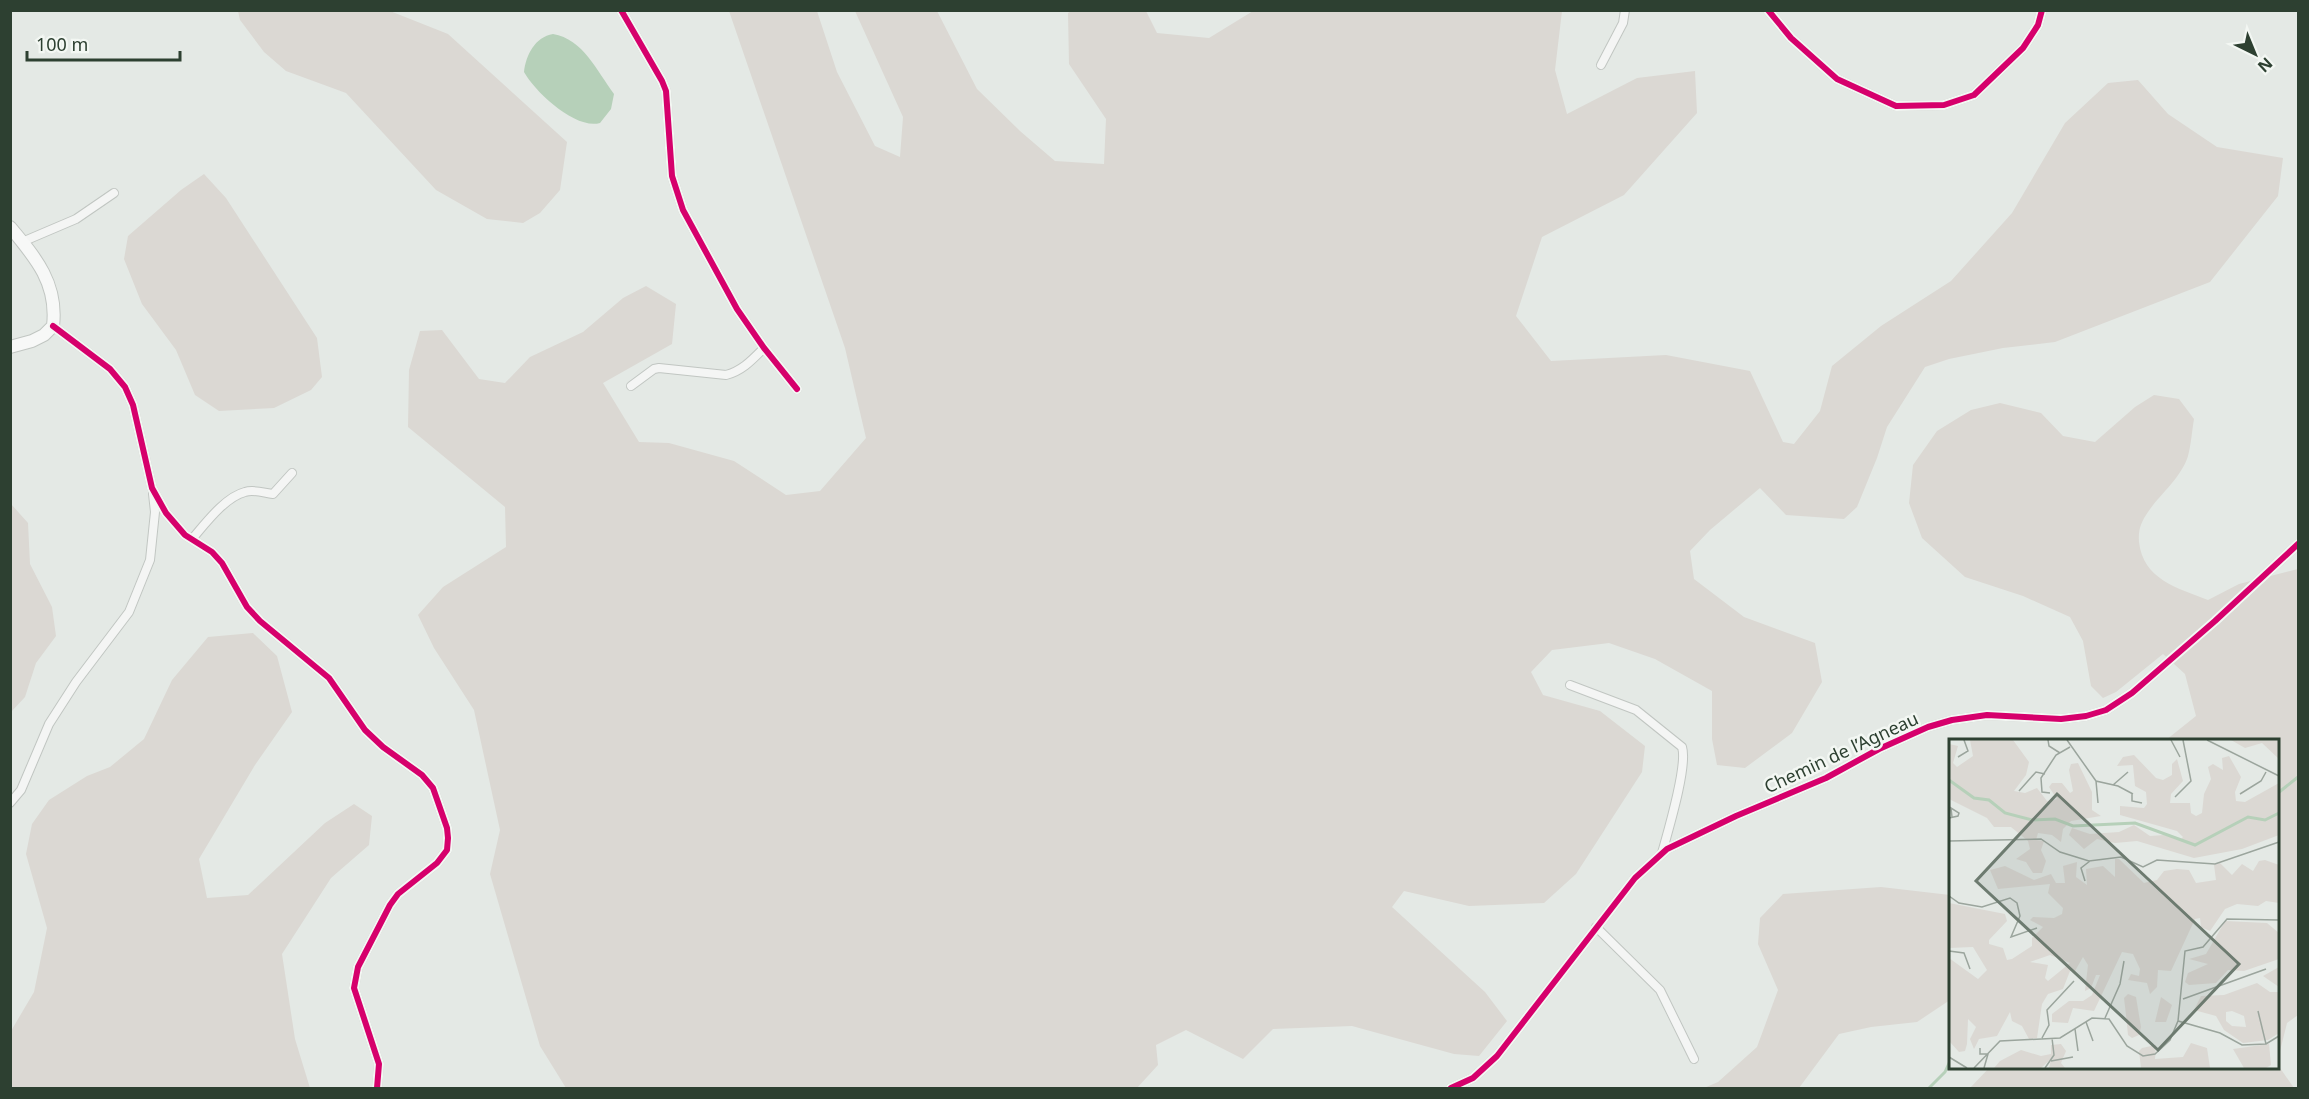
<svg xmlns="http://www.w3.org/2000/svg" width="2309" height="1099" font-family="'Noto Sans',sans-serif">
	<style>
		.green { fill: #dbd8d3 }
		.water { fill: #b6d0b9 }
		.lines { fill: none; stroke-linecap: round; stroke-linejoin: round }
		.stream { stroke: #b6d0b9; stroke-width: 3 }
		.street-casing { stroke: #c1c6c2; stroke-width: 10 }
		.secondary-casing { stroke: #c1c6c2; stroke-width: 14 }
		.street { stroke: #f4f5f4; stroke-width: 8 }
		.secondary { stroke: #f7f8f7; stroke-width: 12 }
		.cycleway-casing { stroke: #f3f7f3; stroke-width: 10 }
		.cycleway { stroke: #d6006c; stroke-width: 6 }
		.labels { text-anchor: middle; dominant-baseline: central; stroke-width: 5; stroke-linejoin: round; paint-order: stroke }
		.street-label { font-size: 18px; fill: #2d4031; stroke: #f3f7f3 }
		.inset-river { fill: none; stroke: #b6d0b9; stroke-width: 3 }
		.inset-road { fill: none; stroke: #9ba59d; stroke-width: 1.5 }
		.view { fill: #6d7b70; fill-opacity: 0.15; stroke: #6d7b70; stroke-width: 3 }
		.inset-edge { fill: none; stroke: #2d4031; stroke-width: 3 }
	</style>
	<rect width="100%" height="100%" fill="#e4e9e5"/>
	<g class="green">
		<path d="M 238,11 L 390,11 L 448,34 L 567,142 L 560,190 L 540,213 L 523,223 L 487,219 L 436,190 L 346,93 L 286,71 L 264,52 L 240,20 Z"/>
		<path d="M 729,11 L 817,11 L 837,72 L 875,146 L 900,157 L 903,117 L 855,11 L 937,11 L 977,89 L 1020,131 L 1055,161 L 1104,164 L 1106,119 L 1069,64 L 1068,13 L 1071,11 L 1146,11 L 1157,33 L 1209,38 L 1253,11 L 1562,11 L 1555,70 L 1567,114 L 1637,78 L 1695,71 L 1697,113 L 1624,195 L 1542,237 L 1516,316 L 1551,361 L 1666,355 L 1750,371 L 1783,442 L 1794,444 L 1820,411 L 1832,366 L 1881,326 L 1951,281 L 2012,213 L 2065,123 L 2108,83 L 2138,80 L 2168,114 L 2217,147 L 2283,158 L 2278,196 L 2210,282 L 2055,342 L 2003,348 L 1949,359 L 1925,367 L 1887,427 L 1877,458 L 1857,507 L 1844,519 L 1786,515 L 1760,488 L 1710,530 L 1690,551 L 1694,579 L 1744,617 L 1815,643 L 1822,682 L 1792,733 L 1745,768 L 1717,765 L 1712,739 L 1712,691 L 1655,659 L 1609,643 L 1552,650 L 1531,672 L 1543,695 L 1600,711 L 1645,746 L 1642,772 L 1576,874 L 1544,903 L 1469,906 L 1404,891 L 1392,907 L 1485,992 L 1507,1021 L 1479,1056 L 1454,1054 L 1352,1026 L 1273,1029 L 1243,1059 L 1186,1030 L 1156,1045 L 1158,1065 L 1137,1088 L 566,1088 L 540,1046 L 490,874 L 500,830 L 474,710 L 434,648 L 418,615 L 443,587 L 506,547 L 505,507 L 408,427 L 409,370 L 420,331 L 442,330 L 479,379 L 505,383 L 530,357 L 583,332 L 623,298 L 646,286 L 676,304 L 672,344 L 603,383 L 639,442 L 669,443 L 734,461 L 786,495 L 820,491 L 866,438 L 845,348 Z"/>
		<path d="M 204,174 L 226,198 L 317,338 L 322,377 L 311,390 L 274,408 L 219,411 L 195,395 L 176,350 L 142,304 L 124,259 L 128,236 L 181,190 Z"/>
		<path d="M 2154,395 L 2179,399 L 2194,419 C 2192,431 2191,445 2188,456 C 2181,478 2161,493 2148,512 C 2141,522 2138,530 2139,542 C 2143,579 2177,588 2208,600 L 2239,584 L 2298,569 L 2298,1015 L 2287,1023 L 2278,1059 L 2278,740 L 2166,740 L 2196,716 L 2185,674 L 2163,654 L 2116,692 L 2103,698 L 2091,686 L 2083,641 L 2070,617 L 2023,596 L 1965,577 L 1922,538 L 1909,503 L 1913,465 L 1937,431 L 1971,410 L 2000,403 L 2041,413 L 2063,436 L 2095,442 L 2135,407 Z"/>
		<path d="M 11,504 L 28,523 L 30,564 L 52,607 L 56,636 L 36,663 L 25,697 L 11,712 Z"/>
		<path d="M 253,633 L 277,656 L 292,712 L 255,765 L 199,859 L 207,898 L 248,895 L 325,823 L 354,804 L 372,816 L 369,845 L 331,878 L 282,954 L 295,1039 L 310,1088 L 11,1088 L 11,1031 L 34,992 L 47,928 L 26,854 L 32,824 L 49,800 L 87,776 L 110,767 L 144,739 L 172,680 L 208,637 Z"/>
		<path d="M 1881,887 L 1950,895 L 1950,1000 L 1917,1022 L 1871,1027 L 1839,1034 L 1799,1088 L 1704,1088 L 1718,1082 L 1757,1047 L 1778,990 L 1758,944 L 1760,918 L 1783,894 Z"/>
		<path d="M 2278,1065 L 2294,1088 L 1970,1088 L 1989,1068 L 2278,1068 Z"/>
	</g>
	<path class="water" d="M 553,34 C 583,39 597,71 614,94 L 611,109 L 600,123 C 576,130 535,92 524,72 C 526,55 535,37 553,34 Z"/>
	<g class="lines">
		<g class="stream">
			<path d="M 2278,793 L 2298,777"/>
			<path d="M 1929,1088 L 1945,1072 L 1950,1061"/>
		</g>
		<g class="street-casing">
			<g id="street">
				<path d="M 621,10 L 662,81 L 666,91 L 672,176 L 683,210 L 737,309 L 764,348 L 797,389"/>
				<path d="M 1768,10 L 1791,38 L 1837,79 L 1896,106 L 1944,105 L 1974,95 L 2023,48 L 2038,25 L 2042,10"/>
				<path d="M 1601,65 L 1623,23 L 1625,10"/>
				<path d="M 22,242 L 76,219 L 114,193"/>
				<path d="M 53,326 L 110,369 L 125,387 L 133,405 L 152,488 L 166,513 L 185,535 L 212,552 L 222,563 L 247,607 L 260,621 L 329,678 L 365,730 L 383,747 L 422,775 L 433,788 L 447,828 L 448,838 L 447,850 L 437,863 L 398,894 L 390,905 L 358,967 L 354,988 L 379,1064 L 377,1088"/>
				<path d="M 631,386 L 654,369 L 659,368 L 726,375 C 742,371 752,360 764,348"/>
				<path d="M 192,539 C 205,524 225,497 245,492 C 254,489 264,493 273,494 L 292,473"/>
				<path d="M 1570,685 L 1636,710 L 1682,747 C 1688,766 1668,831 1662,853"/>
				<path d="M 10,803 L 21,790 L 49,724 L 76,682 L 129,612 L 150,560 L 155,512 L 153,494"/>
				<path d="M 1596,927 L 1660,990 L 1694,1059"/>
				<path d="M 1451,1088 L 1473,1078 L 1497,1056 L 1635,878 L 1667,849 L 1736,816 L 1826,778 L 1879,749 L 1928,727 L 1952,720 L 1987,715 L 2061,719 L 2086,716 L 2106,710 L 2132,693 L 2215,621 L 2298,544"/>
			</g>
		</g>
		<g class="secondary-casing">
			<path id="secondary" d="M 10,227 C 36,258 58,284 53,326 L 44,335 L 32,341 L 10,347"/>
		</g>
		<use href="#street" class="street"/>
		<use href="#secondary" class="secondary"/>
		<g class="cycleway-casing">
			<g id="cycleway">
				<path d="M 621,10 L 662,81 L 666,91 L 672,176 L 683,210 L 737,309 L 764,348 L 797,389"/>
				<path d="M 1768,10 L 1791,38 L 1837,79 L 1896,106 L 1944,105 L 1974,95 L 2023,48 L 2038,25 L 2042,10"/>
				<path d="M 53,326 L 110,369 L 125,387 L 133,405 L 152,488 L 166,513 L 185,535 L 212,552 L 222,563 L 247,607 L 260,621 L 329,678 L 365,730 L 383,747 L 422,775 L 433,788 L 447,828 L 448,838 L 447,850 L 437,863 L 398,894 L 390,905 L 358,967 L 354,988 L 379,1064 L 377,1088"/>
				<path d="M 1451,1088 L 1473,1078 L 1497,1056 L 1635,878 L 1667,849 L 1736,816 L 1826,778 L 1879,749 L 1928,727 L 1952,720 L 1987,715 L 2061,719 L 2086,716 L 2106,710 L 2132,693 L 2215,621 L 2298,544"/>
			</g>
		</g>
		<use href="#cycleway" class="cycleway"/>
	</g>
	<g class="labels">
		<g class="street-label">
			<text transform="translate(1841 752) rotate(-25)">Chemin de l’Agneau</text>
		</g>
	</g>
	<g transform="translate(1949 739)">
		<rect width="330" height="330" fill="#e4e9e5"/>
		<path d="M 21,1 L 64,1 L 80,23 L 77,36 L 65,52 L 76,54 L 88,49 L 98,62 L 108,60 L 100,48 L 103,44 L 113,44 L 121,54 L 124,52 L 120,31 L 122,25 L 129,24 L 143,53 L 143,71 L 152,77 L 122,82 L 114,90 L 112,103 L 103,96 L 89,94 L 87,101 L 95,102 L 92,111 L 97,122 L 93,134 L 84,134 L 77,123 L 67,120 L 81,110 L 79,102 L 62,88 L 45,88 L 38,79 L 0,60 L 0,5 L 9,7 L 4,24 L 8,28 L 24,17 ZM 282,1 L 330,1 L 330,20 L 313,4 L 296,9 ZM 185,16 L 207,39 L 214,41 L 223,36 L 223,25 L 228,20 L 234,42 L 222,55 L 221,64 L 241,64 L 242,74 L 247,77 L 253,74 L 255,55 L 262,40 L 259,28 L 264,25 L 274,31 L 273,19 L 280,17 L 292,38 L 286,53 L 287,62 L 296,63 L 330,44 L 330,96 L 293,110 L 245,119 L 188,102 L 166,104 L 148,100 L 135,110 L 120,96 L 123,89 L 141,95 L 170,93 L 185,86 L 201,97 L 215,96 L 231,101 L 234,98 L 228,92 L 171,76 L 171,67 L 195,69 L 198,65 L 197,53 L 186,47 L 184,26 L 168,27 L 174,18 ZM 166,120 L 170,120 L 195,144 L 208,141 L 215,132 L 228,130 L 240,131 L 247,144 L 267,141 L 265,126 L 271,124 L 283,136 L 293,125 L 304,132 L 310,122 L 316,121 L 330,126 L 330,164 L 317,162 L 309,167 L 288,165 L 276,170 L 261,192 L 252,188 L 251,179 L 246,180 L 222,232 L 209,231 L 208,248 L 201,255 L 198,244 L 179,241 L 182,235 L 190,237 L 191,230 L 184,215 L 173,213 L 145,272 L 124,269 L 119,284 L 103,283 L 103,275 L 120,262 L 134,262 L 143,256 L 151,236 L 147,236 L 142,249 L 136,252 L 139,226 L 134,218 L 126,232 L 121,232 L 114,250 L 99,255 L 93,265 L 88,299 L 80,300 L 73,287 L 63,282 L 61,273 L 48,297 L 30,300 L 25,310 L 21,300 L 27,288 L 19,280 L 18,305 L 16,312 L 10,313 L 0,302 L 0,219 L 29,240 L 38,231 L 24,208 L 0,209 L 0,164 L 56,175 L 58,182 L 40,201 L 40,205 L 54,209 L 58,221 L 63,220 L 83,207 L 83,199 L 94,188 L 81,181 L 84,178 L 105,179 L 113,175 L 114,169 L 99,154 L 101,145 L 49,150 L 41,131 L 56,127 L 85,141 L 102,135 L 107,144 L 116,144 L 114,127 L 128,123 L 127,138 L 138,146 L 137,130 L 154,127 L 166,138 ZM 101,216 L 121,224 L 99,242 L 96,239 L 99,226 L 81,223 ZM 276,182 L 318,184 L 330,194 L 330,220 L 295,232 L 279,231 L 267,244 L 240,246 L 236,243 L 239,234 L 259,225 L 240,220 L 257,215 ZM 330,228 L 330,248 L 314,237 ZM 308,244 L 321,253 L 330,253 L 330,294 L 319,301 L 294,304 L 275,291 L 267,277 L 245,271 L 252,257 L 275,256 ZM 283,272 L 295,277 L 297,288 L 283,287 L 277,282 L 277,273 ZM 179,255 L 187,258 L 192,288 L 190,296 L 183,299 L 179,296 L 177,276 L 175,259 ZM 212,258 L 223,266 L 217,283 L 206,283 ZM 242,304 L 258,309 L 261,329 L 192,329 L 190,312 L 193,309 L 207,306 L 206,320 L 234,318 ZM 112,305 L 117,312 L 112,324 L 116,329 L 100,329 L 102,320 L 92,329 L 45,329 L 51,322 L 72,311 L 92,317 L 102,315 L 102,306 ZM 320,305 L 322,326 L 317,329 L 295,329 L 284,310 Z" fill="#dbd8d3" fill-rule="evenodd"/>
		<path class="inset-river" d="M 0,41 L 25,59 L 40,61 L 56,74 L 83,81 L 106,80 L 124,87 L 186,84 L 246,106 L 299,78 L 316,81 L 330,74"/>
		<path class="inset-road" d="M 99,1 L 100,7 L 111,14M 118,1 L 147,42 L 169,47 L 184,55M 222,1 L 231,18M 258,1 L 330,37M 9,18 L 19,12 L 15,1M 147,42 L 149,64M 164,46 L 179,33M 70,52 L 87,33 L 96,35M 101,54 L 93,53 L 92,39 L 107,16 L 121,8M 183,54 L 183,62 L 193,64M 291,55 L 312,42 L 317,33M 226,58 L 242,42 L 234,1M 0,79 L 9,77 L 10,74 L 2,69 L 3,78M 0,102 L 92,100 L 111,113 L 140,122 L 172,118 L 194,128 L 208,121 L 266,125 L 330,103M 136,142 L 132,129 L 141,122M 0,157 L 10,164 L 33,168 L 61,159 L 68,164 L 71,177 L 62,198 L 88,189M 0,212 L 15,214 L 21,230M 234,260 L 317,230M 309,272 L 317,305M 156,279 L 171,245 L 175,222M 229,282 L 236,212 L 254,208 L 278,180 L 330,181M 137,283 L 144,302M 126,290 L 129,312M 93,299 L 100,286 L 98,271 L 125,242M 31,309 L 31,315 L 39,315 L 35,329M 0,318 L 18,329M 102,322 L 124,318M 25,329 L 51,302 L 111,299 L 143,279 L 160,280 L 178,307 L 194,317 L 206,315 L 221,301 L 229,282 L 271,294 L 293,306 L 317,305 L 330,297M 96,329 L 105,316 L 103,299"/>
		<path class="view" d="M 108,55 L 290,225 L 209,311 L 27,142 Z"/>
		<rect width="330" height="330" class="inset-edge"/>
	</g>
	<rect width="2309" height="1099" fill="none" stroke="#2d4031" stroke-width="24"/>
	<g transform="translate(2255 54) rotate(137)" stroke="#f3f7f3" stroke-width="4.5" paint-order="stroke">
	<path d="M0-4.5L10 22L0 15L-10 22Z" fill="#2d4031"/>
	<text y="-9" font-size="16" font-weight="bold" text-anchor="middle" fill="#2d4031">N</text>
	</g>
	<path d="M27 51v9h153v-9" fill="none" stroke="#2d4031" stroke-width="3"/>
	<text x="36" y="51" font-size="18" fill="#2d4031" stroke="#f3f7f3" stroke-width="4.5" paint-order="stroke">100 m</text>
</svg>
